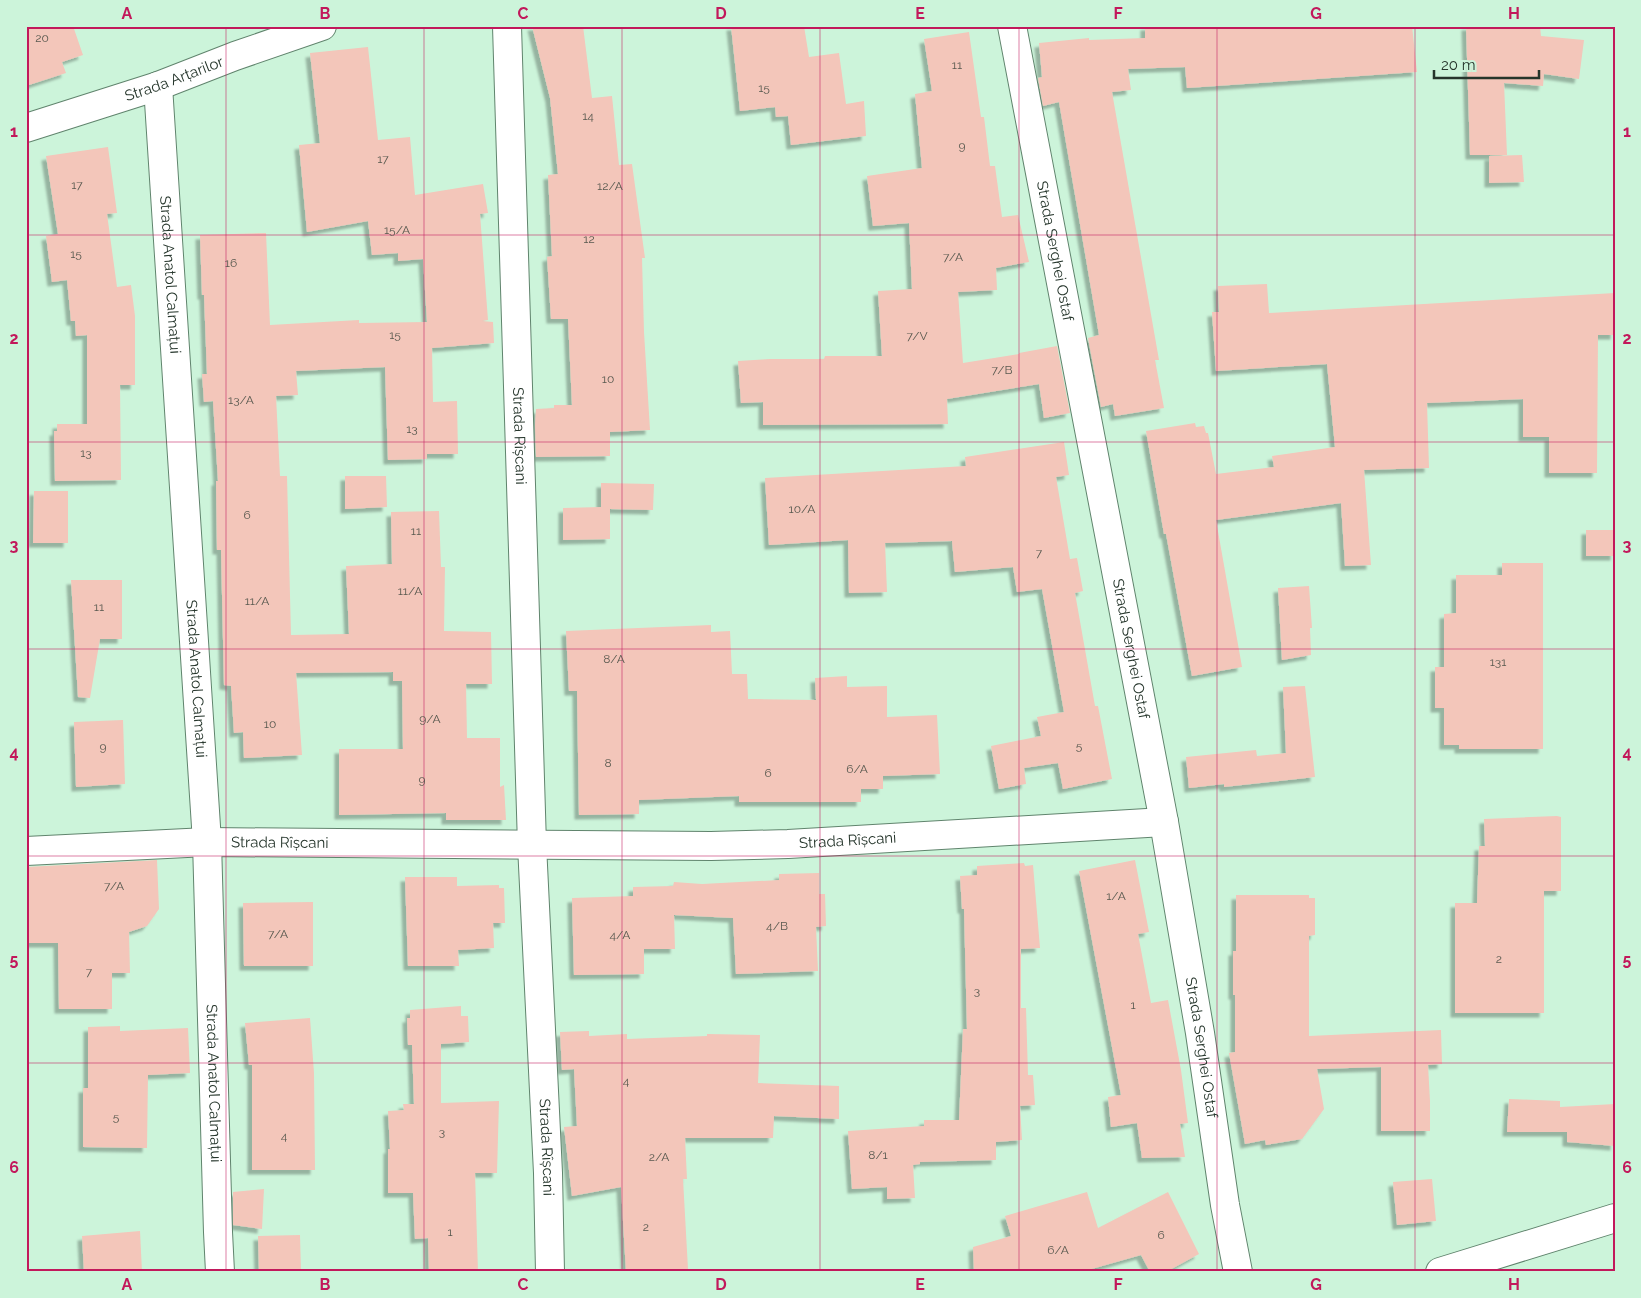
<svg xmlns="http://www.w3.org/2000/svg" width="1641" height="1298" font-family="Raleway,sans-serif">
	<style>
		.building { fill: #f3c6ba; filter: url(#shadow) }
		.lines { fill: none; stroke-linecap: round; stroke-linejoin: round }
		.street-casing { stroke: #60846d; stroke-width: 30 }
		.secondary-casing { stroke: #60846d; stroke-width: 30 }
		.street { stroke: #fff; stroke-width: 28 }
		.secondary { stroke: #fff; stroke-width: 28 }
		.grid { fill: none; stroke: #c2185b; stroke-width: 1; stroke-opacity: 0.55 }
		.labels { text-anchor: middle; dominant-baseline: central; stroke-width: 4; stroke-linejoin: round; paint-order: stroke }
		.number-label { font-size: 12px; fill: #58594f }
		.street-label { font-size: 15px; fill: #25352b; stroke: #ccf4da }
		.neatline { fill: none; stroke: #c2185b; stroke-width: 2 }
		.grid-label { font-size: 16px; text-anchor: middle; font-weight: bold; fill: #c2185b }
	</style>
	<defs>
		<filter id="shadow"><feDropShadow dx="-4.5" dy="4.5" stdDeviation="1" flood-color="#0004"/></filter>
	</defs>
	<rect width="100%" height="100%" fill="#ccf4da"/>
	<g class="building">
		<path d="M 26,26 L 73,26 L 83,55 L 62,62 L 66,73 L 26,86 Z"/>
		<path d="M 532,26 L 583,26 L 592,98 L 612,96 L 619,165 L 632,164 L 645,258 L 642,258 L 644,332 L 650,430 L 610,432 L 610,456 L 536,457 L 535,425 L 536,409 L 554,408 L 554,405 L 572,405 L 568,319 L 551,319 L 547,257 L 552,256 L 548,175 L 558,174 L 550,98 Z"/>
		<path d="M 731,26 L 804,26 L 809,57 L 839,53 L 846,104 L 864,101 L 866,136 L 791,145 L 788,116 L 776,117 L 775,107 L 740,111 Z"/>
		<path d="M 1145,26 L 1412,26 L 1417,72 L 1187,88 L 1185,67 L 1128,69 L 1131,90 L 1112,92 L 1159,360 L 1155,360 L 1164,408 L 1115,416 L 1113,404 L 1101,407 L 1088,338 L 1099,335 L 1059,102 L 1043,106 L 1038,78 L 1042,77 L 1039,43 L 1089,38 L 1089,40 L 1145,38 Z"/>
		<path d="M 1466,26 L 1540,26 L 1541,36 L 1584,40 L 1579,79 L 1544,74 L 1543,86 L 1504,83 L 1507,155 L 1470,155 Z"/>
		<path d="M 969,32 L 981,117 L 984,117 L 990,166 L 995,166 L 1002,217 L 1018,215 L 1029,262 L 996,268 L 997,290 L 958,292 L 963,363 L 1019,354 L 1019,353 L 1057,346 L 1070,413 L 1044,418 L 1039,384 L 947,399 L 948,424 L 763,425 L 763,402 L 741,403 L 738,361 L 770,359 L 824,359 L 825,356 L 882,356 L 878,291 L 912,289 L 909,223 L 873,226 L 867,176 L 922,168 L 915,94 L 932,91 L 924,39 Z"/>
		<path d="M 368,47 L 378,140 L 410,137 L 415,195 L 483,184 L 488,213 L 480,214 L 488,320 L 482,321 L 493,322 L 494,343 L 432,348 L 433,402 L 457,401 L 458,454 L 427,454 L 427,459 L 388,460 L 385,367 L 296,371 L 298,395 L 276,396 L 280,476 L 287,476 L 291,635 L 349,634 L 346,566 L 392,564 L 391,512 L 439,511 L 441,567 L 445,567 L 444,631 L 491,632 L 492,684 L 466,684 L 467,738 L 500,738 L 500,787 L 504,785 L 506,820 L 446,820 L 446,813 L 339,815 L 339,749 L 403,749 L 402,681 L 393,681 L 393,672 L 296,673 L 302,755 L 244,758 L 243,732 L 234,733 L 231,686 L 224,685 L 221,550 L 217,550 L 216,481 L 218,481 L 213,401 L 204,402 L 202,374 L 207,374 L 204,295 L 202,295 L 200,235 L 266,233 L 270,325 L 359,320 L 359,323 L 427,322 L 423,259 L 398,261 L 398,253 L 372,255 L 368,221 L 307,232 L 299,145 L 320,143 L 310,53 Z"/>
		<path d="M 108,147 L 117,213 L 107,214 L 117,287 L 131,285 L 135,316 L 135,385 L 120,385 L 121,480 L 55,481 L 54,431 L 57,431 L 57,424 L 87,424 L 87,335 L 76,336 L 75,321 L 71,321 L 67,280 L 52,282 L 46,236 L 58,234 L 46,156 Z"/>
		<path d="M 1522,155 L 1524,182 L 1489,183 L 1489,156 Z"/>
		<path d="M 1267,284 L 1269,313 L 1615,293 L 1615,335 L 1598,335 L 1597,473 L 1549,473 L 1549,437 L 1523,437 L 1523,399 L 1427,403 L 1429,468 L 1364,470 L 1371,565 L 1345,566 L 1341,503 L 1216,520 L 1242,667 L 1192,676 L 1166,534 L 1164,534 L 1146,431 L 1195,423 L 1196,427 L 1204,426 L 1206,433 L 1208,433 L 1216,474 L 1274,467 L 1272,456 L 1335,447 L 1327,364 L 1216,371 L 1212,312 L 1219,312 L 1218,286 Z"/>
		<path d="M 1064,442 L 1069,475 L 1056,477 L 1070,559 L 1077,558 L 1083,591 L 1075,593 L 1095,706 L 1098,706 L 1112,779 L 1063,789 L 1058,763 L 1024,768 L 1026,784 L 999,789 L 991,746 L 1041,736 L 1037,717 L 1064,712 L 1042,589 L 1017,592 L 1013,567 L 955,572 L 952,541 L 885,543 L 887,592 L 849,593 L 848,540 L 769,545 L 765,478 L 966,466 L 965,457 Z"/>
		<path d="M 345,476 L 386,476 L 387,507 L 345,509 Z"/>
		<path d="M 601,483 L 654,484 L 653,510 L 610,509 L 610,539 L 563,540 L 563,508 L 601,507 Z"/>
		<path d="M 34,491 L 68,491 L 68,543 L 33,543 Z"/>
		<rect x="1586" y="530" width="29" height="26"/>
		<path d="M 1502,563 L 1543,563 L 1543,749 L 1459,749 L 1459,745 L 1444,745 L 1444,708 L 1435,708 L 1435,667 L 1444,667 L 1444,614 L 1456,613 L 1456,575 L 1502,575 Z"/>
		<path d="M 71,580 L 122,580 L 122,639 L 100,639 L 90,698 L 78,697 Z"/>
		<path d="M 1309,586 L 1312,628 L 1310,628 L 1311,655 L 1282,660 L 1278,588 Z"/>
		<path d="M 711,625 L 711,632 L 730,631 L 732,674 L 747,674 L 748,699 L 816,700 L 815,678 L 847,676 L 847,687 L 887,686 L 887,717 L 937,715 L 940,774 L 883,776 L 883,789 L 861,789 L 861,802 L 739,802 L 739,796 L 639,800 L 639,814 L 579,815 L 577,691 L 569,691 L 566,631 Z"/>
		<path d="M 1305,686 L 1315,777 L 1224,787 L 1224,784 L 1189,788 L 1186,757 L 1256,750 L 1257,756 L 1286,753 L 1283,687 Z"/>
		<path d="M 123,720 L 125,784 L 76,787 L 74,722 Z"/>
		<path d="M 1557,816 L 1561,817 L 1561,891 L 1544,891 L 1544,1013 L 1455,1013 L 1455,903 L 1477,903 L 1479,846 L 1485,846 L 1484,819 Z"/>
		<path d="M 157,860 L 159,909 L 147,926 L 129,932 L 130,973 L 112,973 L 112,1009 L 59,1009 L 58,943 L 26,943 L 26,867 Z"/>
		<path d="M 1135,860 L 1149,932 L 1138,934 L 1151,1003 L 1168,1000 L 1181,1070 L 1188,1123 L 1180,1124 L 1185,1157 L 1142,1158 L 1137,1123 L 1111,1127 L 1108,1097 L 1121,1095 L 1079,871 Z"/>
		<path d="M 1024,863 L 1025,866 L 1033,865 L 1040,948 L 1021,949 L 1021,1008 L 1026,1008 L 1028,1075 L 1033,1075 L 1035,1105 L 1020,1106 L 1022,1140 L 996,1142 L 996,1160 L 920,1162 L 920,1164 L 913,1165 L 915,1198 L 887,1199 L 887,1187 L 852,1189 L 848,1131 L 924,1126 L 924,1120 L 959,1120 L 963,1029 L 967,1029 L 964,909 L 962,909 L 960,876 L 977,875 L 977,866 Z"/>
		<path d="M 819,873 L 819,894 L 825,894 L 826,926 L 816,927 L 818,971 L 736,974 L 733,918 L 674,915 L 675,949 L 644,949 L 644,974 L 574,975 L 572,898 L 633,896 L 633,887 L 673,886 L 674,882 L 702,884 L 779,880 L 779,874 Z"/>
		<path d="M 405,877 L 457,877 L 457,886 L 499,885 L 499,888 L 504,888 L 505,923 L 493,923 L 494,948 L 458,950 L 459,966 L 408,966 Z"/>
		<path d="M 1236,895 L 1309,895 L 1309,898 L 1315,898 L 1315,935 L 1309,936 L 1309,1036 L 1441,1030 L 1442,1064 L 1428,1065 L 1430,1101 L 1430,1131 L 1381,1131 L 1381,1067 L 1317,1069 L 1324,1109 L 1302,1139 L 1266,1145 L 1265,1140 L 1245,1144 L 1229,1053 L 1235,1052 L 1235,995 L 1233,995 L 1233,951 L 1236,951 Z"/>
		<path d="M 313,902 L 313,966 L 244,966 L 243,903 Z"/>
		<path d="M 461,1006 L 461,1016 L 468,1016 L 469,1042 L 441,1044 L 441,1103 L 499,1101 L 497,1173 L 475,1173 L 478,1272 L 429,1272 L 428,1238 L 415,1239 L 413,1193 L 388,1193 L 388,1149 L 390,1149 L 388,1111 L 404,1110 L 403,1104 L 414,1104 L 412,1045 L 408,1045 L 407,1018 L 410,1018 L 410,1010 Z"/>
		<path d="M 310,1018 L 314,1073 L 315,1170 L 252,1170 L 252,1065 L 249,1065 L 245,1023 Z"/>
		<path d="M 120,1026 L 120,1031 L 188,1028 L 190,1073 L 148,1075 L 147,1148 L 83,1147 L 83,1088 L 88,1088 L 88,1027 Z"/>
		<path d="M 589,1031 L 589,1036 L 627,1034 L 627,1039 L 707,1036 L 707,1034 L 760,1035 L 758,1083 L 839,1086 L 839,1119 L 774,1116 L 773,1138 L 685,1138 L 687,1179 L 683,1179 L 688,1269 L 671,1270 L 671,1272 L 626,1272 L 621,1187 L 572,1196 L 564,1127 L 577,1126 L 574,1069 L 562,1070 L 560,1032 Z"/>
		<path d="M 1509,1099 L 1560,1101 L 1560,1107 L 1615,1104 L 1615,1146 L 1567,1142 L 1567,1132 L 1507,1132 Z"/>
		<path d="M 1432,1179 L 1436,1221 L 1397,1225 L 1393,1182 Z"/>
		<path d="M 264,1189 L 262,1229 L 233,1225 L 233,1192 Z"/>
		<path d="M 1087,1192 L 1098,1228 L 1168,1192 L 1199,1254 L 1166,1272 L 1150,1272 L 1141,1255 L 1081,1272 L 974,1272 L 973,1247 L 1011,1236 L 1005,1216 Z"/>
		<path d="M 140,1231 L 142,1272 L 84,1272 L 82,1236 Z"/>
		<path d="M 300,1235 L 301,1272 L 259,1272 L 258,1236 Z"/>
	</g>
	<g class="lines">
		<g class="street-casing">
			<g id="street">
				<path id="s1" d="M 507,26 L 532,845 L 548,1173 L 550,1272"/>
				<path id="s2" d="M 1012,26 L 1164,822 L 1200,1033 L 1225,1205 L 1238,1272"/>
				<path id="s3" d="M 158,86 L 207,842 L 218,1232 L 220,1272"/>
				<path id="s4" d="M 26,128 L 158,86 L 235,56 L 322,26"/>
				<path id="s5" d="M 26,851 L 207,842 L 711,846 L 788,844 L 1164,822"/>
			</g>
		</g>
		<g class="secondary-casing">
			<path id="secondary" d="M 1440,1272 L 1615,1218"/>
		</g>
		<use href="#street" class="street"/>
		<use href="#secondary" class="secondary"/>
	</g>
	<path class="grid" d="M 226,26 L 226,1272M 424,26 L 424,1272M 622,26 L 622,1272M 820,26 L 820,1272M 1019,26 L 1019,1272M 1217,26 L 1217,1272M 1415,26 L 1415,1272M 26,235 L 1615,235M 26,442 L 1615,442M 26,649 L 1615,649M 26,856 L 1615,856M 26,1063 L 1615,1063"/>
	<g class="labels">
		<g class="number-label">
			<text x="42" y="38">20</text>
			<text x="957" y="65">11</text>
			<text x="764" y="88">15</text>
			<text x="588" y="116">14</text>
			<text x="962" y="146">9</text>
			<text x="383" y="159">17</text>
			<text x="77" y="185">17</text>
			<text x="610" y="186">12/A</text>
			<text x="397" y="230">15/A</text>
			<text x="589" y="239">12</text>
			<text x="76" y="254">15</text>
			<text x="953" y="257">7/A</text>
			<text x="231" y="263">16</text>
			<text x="395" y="335">15</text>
			<text x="917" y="336">7/V</text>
			<text x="1002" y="370">7/B</text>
			<text x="608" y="379">10</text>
			<text x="241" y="400">13/A</text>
			<text x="412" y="429">13</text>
			<text x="86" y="453">13</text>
			<text x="802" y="509">10/A</text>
			<text x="247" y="515">6</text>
			<text x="416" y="531">11</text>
			<text x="1039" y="553">7</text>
			<text x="410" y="591">11/A</text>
			<text x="257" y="601">11/A</text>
			<text x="99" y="607">11</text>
			<text x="614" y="659">8/A</text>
			<text x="1498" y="662">131</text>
			<text x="430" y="719">9/A</text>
			<text x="270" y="724">10</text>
			<text x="1079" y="746">5</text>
			<text x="103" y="747">9</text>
			<text x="608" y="763">8</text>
			<text x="857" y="769">6/A</text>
			<text x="768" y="773">6</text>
			<text x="422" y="780">9</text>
			<text x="114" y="886">7/A</text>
			<text x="1116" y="896">1/A</text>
			<text x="777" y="926">4/B</text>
			<text x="278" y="934">7/A</text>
			<text x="620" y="935">4/A</text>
			<text x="1499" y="959">2</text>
			<text x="89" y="972">7</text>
			<text x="977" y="991">3</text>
			<text x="1133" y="1005">1</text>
			<text x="626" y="1081">4</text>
			<text x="116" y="1117">5</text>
			<text x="442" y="1132">3</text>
			<text x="284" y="1136">4</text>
			<text x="878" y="1155">8/1</text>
			<text x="659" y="1157">2/A</text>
			<text x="646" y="1227">2</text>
			<text x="450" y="1232">1</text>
			<text x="1161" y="1235">6</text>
			<text x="1058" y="1250">6/A</text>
		</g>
		<g class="street-label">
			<text stroke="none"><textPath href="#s4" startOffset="156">Strada Arțarilor</textPath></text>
			<text stroke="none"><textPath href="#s2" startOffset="229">Strada Serghei Ostaf</textPath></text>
			<text stroke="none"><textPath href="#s3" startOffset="189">Strada Anatol Calmațui</textPath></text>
			<text stroke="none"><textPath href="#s1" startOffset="410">Strada Rîșcani</textPath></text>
			<text stroke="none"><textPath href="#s2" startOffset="634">Strada Serghei Ostaf</textPath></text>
			<text stroke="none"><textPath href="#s3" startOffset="594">Strada Anatol Calmațui</textPath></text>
			<text stroke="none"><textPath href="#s5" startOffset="822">Strada Rîșcani</textPath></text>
			<text stroke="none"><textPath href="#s5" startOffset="254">Strada Rîșcani</textPath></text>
			<text stroke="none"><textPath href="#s2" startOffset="1039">Strada Serghei Ostaf</textPath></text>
			<text stroke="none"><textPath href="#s3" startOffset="999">Strada Anatol Calmațui</textPath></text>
			<text stroke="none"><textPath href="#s1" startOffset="1122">Strada Rîșcani</textPath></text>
		</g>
	</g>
	<rect width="1641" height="1298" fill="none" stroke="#ccf4da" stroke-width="55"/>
	<path d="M1434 70v8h105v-8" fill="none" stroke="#25352b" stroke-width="2.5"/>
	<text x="1441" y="70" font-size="15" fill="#25352b" stroke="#ccf4da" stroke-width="4" paint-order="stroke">20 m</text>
	<rect x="28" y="28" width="1586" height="1242" class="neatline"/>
	<g class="grid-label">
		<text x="127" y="19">A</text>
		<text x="325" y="19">B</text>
		<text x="523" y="19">C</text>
		<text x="721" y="19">D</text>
		<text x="920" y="19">E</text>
		<text x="1118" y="19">F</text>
		<text x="1316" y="19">G</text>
		<text x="1514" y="19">H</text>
		<text x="14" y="137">1</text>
		<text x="1627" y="137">1</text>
		<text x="14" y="344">2</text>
		<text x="1627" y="344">2</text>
		<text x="14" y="551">3</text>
		<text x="1627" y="551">3</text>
		<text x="14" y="758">4</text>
		<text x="1627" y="758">4</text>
		<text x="14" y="965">5</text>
		<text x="1627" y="965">5</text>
		<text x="14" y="1173">6</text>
		<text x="1627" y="1173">6</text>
		<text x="127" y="1290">A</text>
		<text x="325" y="1290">B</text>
		<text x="523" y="1290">C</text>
		<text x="721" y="1290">D</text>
		<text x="920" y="1290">E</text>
		<text x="1118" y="1290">F</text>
		<text x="1316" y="1290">G</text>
		<text x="1514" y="1290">H</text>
	</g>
</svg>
